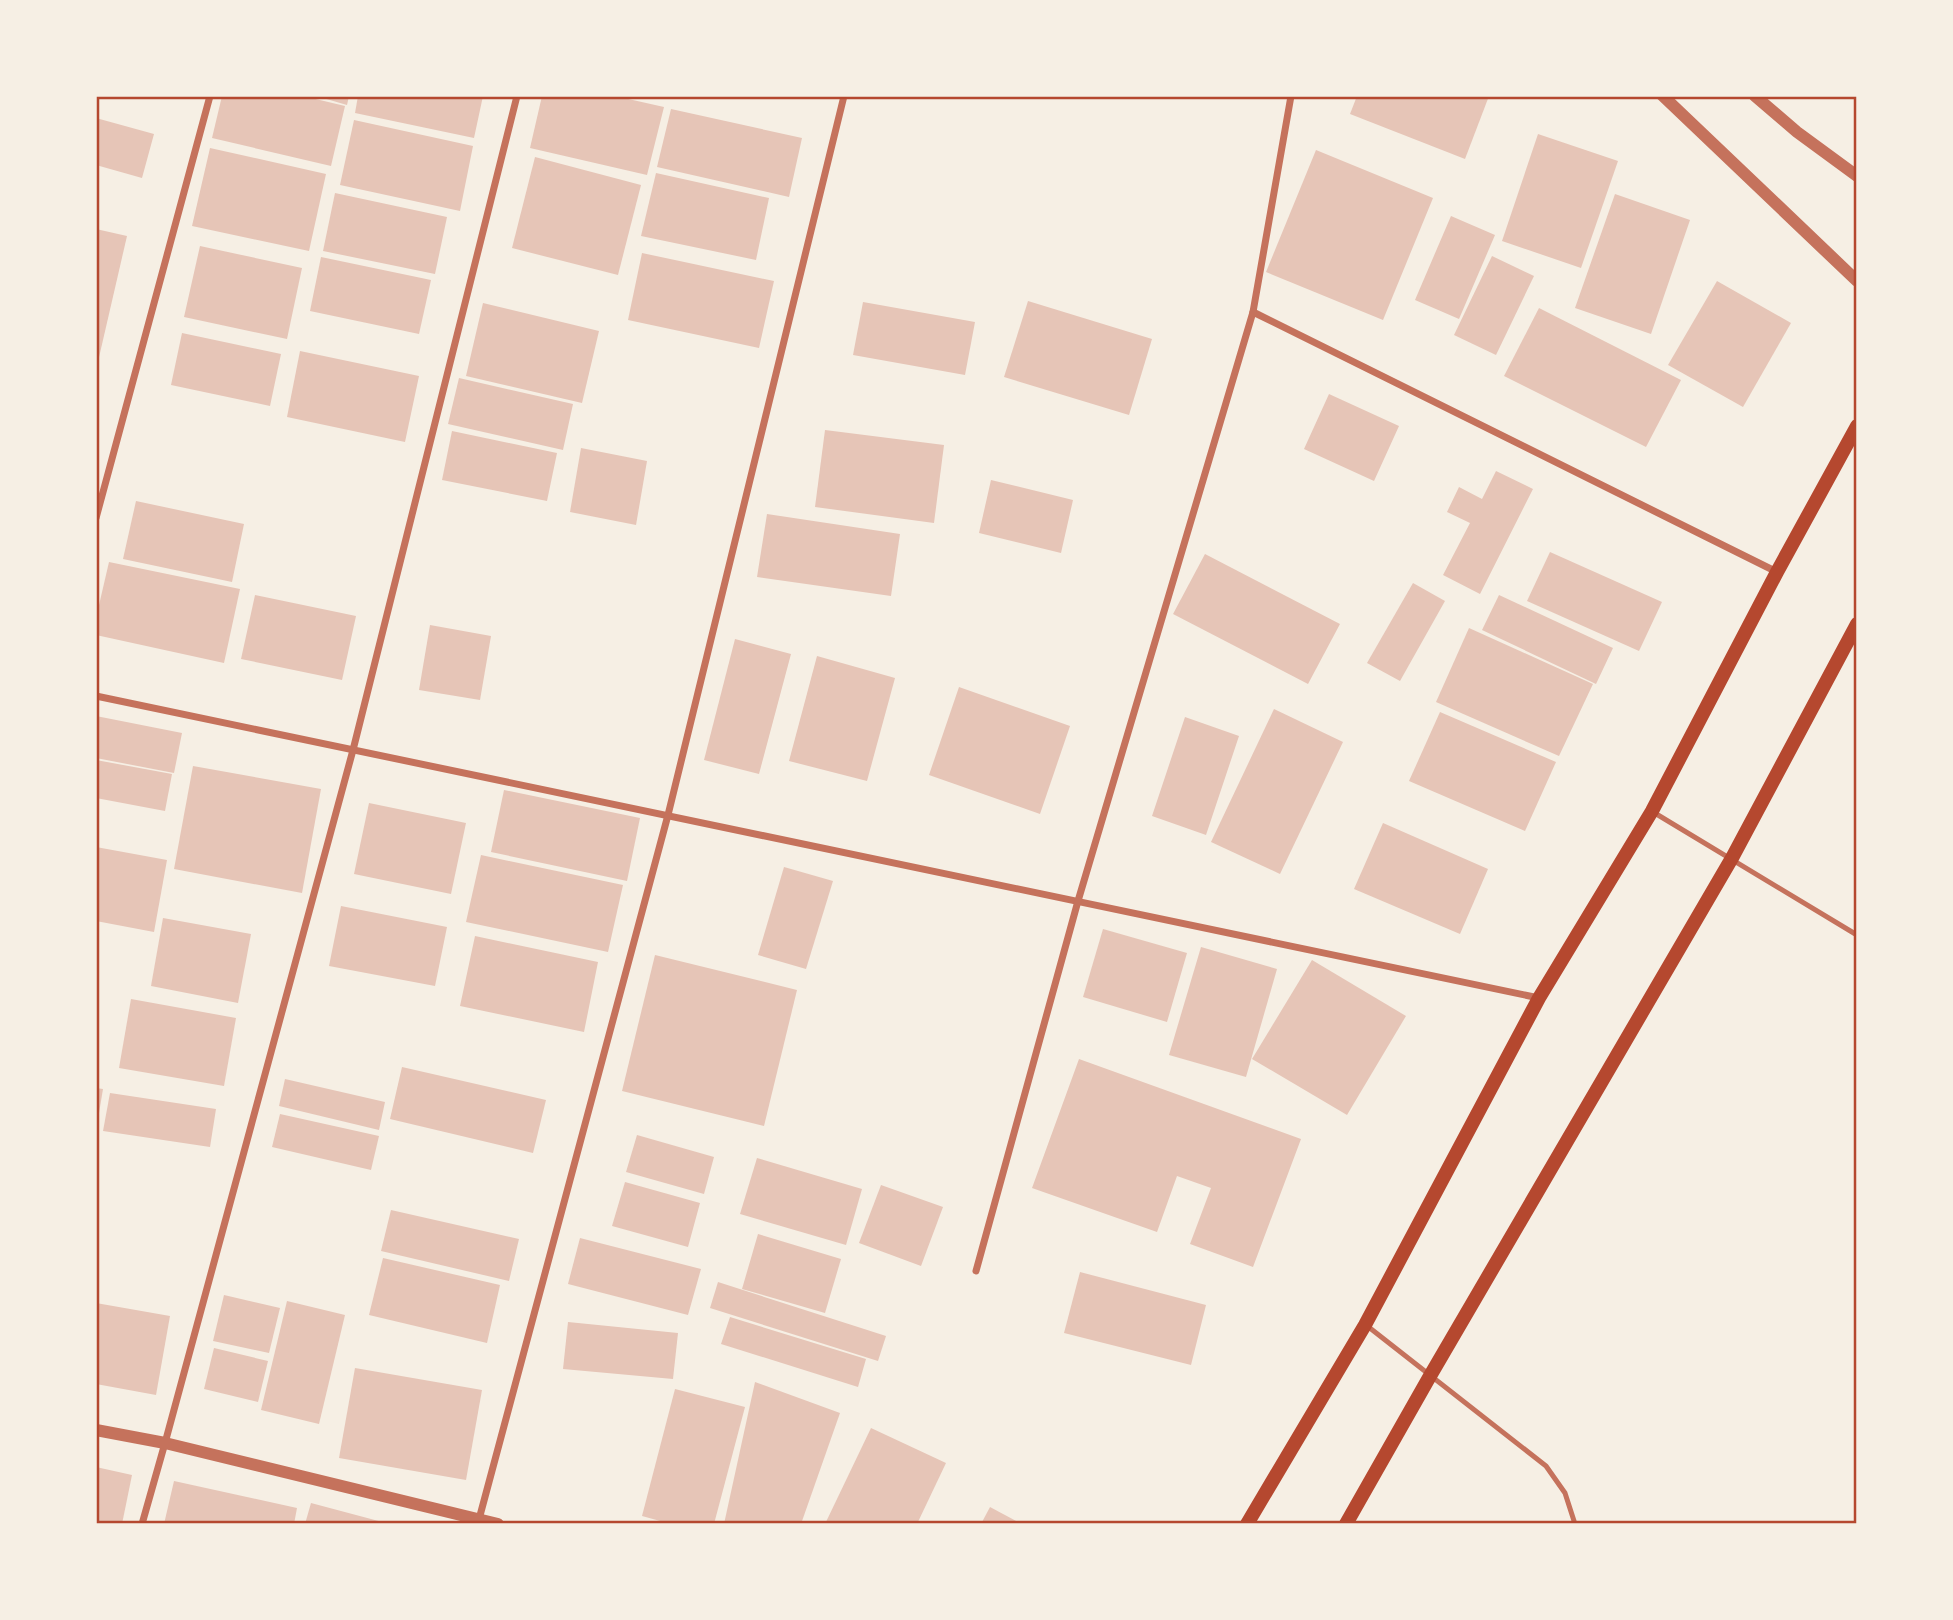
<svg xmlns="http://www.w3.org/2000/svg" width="1953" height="1620" font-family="'IBM Plex Sans',sans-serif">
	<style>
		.building { fill: #e6c5b7 }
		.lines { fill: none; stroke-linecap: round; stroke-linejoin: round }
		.service { stroke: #c5725c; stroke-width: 5 }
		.minor { stroke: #c5725c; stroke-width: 7 }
		.tertiary { stroke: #c5725c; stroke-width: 12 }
		.secondary { stroke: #b5482f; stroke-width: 14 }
		.neatline { fill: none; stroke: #b5482f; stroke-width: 2.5 }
	</style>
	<rect width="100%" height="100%" fill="#f6efe4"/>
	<g class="building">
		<path d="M 222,96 L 303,96 L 345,106 L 331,166 L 212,138 Z"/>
		<path d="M 316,96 L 349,96 L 347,105 Z"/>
		<path d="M 358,96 L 483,96 L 474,138 L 355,113 Z"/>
		<path d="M 542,96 L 615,96 L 664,107 L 647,175 L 530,148 Z"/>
		<path d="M 1357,96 L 1489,96 L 1465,159 L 1350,114 Z"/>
		<path d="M 671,109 L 802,138 L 789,197 L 657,167 Z"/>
		<path d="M 96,118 L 154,134 L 142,178 L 96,165 Z"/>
		<path d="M 354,120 L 473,146 L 460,211 L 340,185 Z"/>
		<path d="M 1538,134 L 1618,161 L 1581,268 L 1502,241 Z"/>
		<path d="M 210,148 L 326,174 L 309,251 L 192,226 Z"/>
		<path d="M 1316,150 L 1433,198 L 1383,320 L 1266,272 Z"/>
		<path d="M 535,157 L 641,185 L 618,275 L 512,248 Z"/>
		<path d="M 656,173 L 769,198 L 756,260 L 641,236 Z"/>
		<path d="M 335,193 L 447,217 L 435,274 L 323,251 Z"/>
		<path d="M 1615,194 L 1690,220 L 1651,334 L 1575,308 Z"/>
		<path d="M 1451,216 L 1495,235 L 1459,319 L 1415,300 Z"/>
		<path d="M 96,229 L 127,236 L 97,366 L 96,366 Z"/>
		<path d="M 200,246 L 302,268 L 287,339 L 184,317 Z"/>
		<path d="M 642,253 L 774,281 L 759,348 L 628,320 Z"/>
		<path d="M 1492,256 L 1534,276 L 1496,355 L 1454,335 Z"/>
		<path d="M 321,257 L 431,280 L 419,334 L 310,311 Z"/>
		<path d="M 1717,281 L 1791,323 L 1743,407 L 1668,365 Z"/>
		<path d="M 1028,301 L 1152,339 L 1129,415 L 1004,377 Z"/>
		<path d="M 863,302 L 975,322 L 965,375 L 853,355 Z"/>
		<path d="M 483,303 L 599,331 L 582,403 L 466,376 Z"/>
		<path d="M 1539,308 L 1681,380 L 1646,447 L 1504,376 Z"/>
		<path d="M 182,333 L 281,354 L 270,406 L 171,385 Z"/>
		<path d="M 300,351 L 419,376 L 405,442 L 287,417 Z"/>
		<path d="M 459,378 L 573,404 L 563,450 L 448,424 Z"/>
		<path d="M 1329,394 L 1399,426 L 1374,481 L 1304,449 Z"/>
		<path d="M 825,430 L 944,445 L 934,523 L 815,507 Z"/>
		<path d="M 452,431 L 557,453 L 547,501 L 442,480 Z"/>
		<path d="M 581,448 L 647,461 L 636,525 L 570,512 Z"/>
		<path d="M 1496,471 L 1533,489 L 1480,594 L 1443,575 L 1470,523 L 1447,512 L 1459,487 L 1482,499 Z"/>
		<path d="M 991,480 L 1073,500 L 1061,553 L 979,533 Z"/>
		<path d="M 136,501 L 244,524 L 232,582 L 123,559 Z"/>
		<path d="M 767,514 L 900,534 L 891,596 L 757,577 Z"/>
		<path d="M 1550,552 L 1662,602 L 1639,651 L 1527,601 Z"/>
		<path d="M 1205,554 L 1340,624 L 1308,684 L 1173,614 Z"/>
		<path d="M 109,562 L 240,589 L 224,663 L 96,635 L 96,618 Z"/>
		<path d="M 1413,583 L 1445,601 L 1400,681 L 1367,663 Z"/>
		<path d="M 255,595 L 356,616 L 342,680 L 241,659 Z"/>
		<path d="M 1499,595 L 1613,648 L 1596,684 L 1482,630 Z"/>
		<path d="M 430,625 L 491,636 L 480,700 L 419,690 Z"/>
		<path d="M 1469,628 L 1593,684 L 1559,756 L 1436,702 Z"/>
		<path d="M 735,639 L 791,654 L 759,774 L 704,760 Z"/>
		<path d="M 817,656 L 895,678 L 867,781 L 789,761 Z"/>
		<path d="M 959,687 L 1070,726 L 1040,814 L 929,775 Z"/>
		<path d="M 1274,709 L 1343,742 L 1280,874 L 1211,842 Z"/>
		<path d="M 1440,712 L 1556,762 L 1525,831 L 1409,781 Z"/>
		<path d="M 96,716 L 182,733 L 174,773 L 96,758 Z"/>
		<path d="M 1185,717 L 1239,736 L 1206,835 L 1152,816 Z"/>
		<path d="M 96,760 L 172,774 L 165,811 L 96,798 Z"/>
		<path d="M 193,766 L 321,789 L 302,893 L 174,869 Z"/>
		<path d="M 504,790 L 640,818 L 627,881 L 491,852 Z"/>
		<path d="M 369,803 L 466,823 L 451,894 L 354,874 Z"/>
		<path d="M 1383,823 L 1488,869 L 1460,934 L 1354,889 Z"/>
		<path d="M 96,847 L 167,860 L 154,932 L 96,921 Z"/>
		<path d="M 481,855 L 623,885 L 608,952 L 466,922 Z"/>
		<path d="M 784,867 L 833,881 L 806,969 L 758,955 Z"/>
		<path d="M 341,906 L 447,927 L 435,986 L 329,966 Z"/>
		<path d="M 163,918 L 251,934 L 238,1003 L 151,986 Z"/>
		<path d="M 1103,929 L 1187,953 L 1167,1022 L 1083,997 Z"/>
		<path d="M 475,936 L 598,962 L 584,1032 L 460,1006 Z"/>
		<path d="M 1201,947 L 1277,969 L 1246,1077 L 1169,1055 Z"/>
		<path d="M 655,955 L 797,990 L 764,1126 L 622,1091 Z"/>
		<path d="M 1312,960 L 1406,1016 L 1347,1115 L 1252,1059 Z"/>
		<path d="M 131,999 L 236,1018 L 224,1086 L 119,1068 Z"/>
		<path d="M 1079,1059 L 1301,1139 L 1253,1267 L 1190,1244 L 1211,1188 L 1177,1176 L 1157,1232 L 1032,1188 Z"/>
		<path d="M 402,1067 L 546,1100 L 533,1153 L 390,1119 Z"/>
		<path d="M 285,1079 L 385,1102 L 379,1130 L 279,1106 Z"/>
		<path d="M 96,1088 L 103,1089 L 98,1119 L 96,1119 Z"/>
		<path d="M 110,1093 L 216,1109 L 210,1147 L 103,1131 Z"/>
		<path d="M 280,1114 L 379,1136 L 371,1170 L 272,1147 Z"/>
		<path d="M 637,1135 L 714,1157 L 704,1194 L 626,1172 Z"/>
		<path d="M 757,1158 L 862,1189 L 846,1245 L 740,1214 Z"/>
		<path d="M 625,1182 L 700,1203 L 688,1247 L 612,1226 Z"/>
		<path d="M 881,1185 L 943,1207 L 921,1266 L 859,1243 Z"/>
		<path d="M 391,1210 L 519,1239 L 509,1281 L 381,1251 Z"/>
		<path d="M 758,1234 L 841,1259 L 825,1313 L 742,1289 Z"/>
		<path d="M 580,1238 L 701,1269 L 688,1315 L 568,1284 Z"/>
		<path d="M 383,1258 L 500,1285 L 487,1343 L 369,1315 Z"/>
		<path d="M 1080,1272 L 1206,1305 L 1191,1365 L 1064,1333 Z"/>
		<path d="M 718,1282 L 886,1336 L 878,1361 L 710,1308 Z"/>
		<path d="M 224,1295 L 280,1308 L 269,1353 L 213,1341 Z"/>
		<path d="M 287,1301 L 345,1315 L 319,1424 L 261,1410 Z"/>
		<path d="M 96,1303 L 170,1316 L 156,1395 L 96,1384 Z"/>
		<path d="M 730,1317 L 866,1359 L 858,1387 L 721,1344 Z"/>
		<path d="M 568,1322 L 678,1333 L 673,1379 L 563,1369 Z"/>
		<path d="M 214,1348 L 268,1361 L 258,1402 L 204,1389 Z"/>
		<path d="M 355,1368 L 482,1390 L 466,1480 L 339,1458 Z"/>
		<path d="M 755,1382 L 840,1413 L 801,1524 L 724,1524 Z"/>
		<path d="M 675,1389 L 745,1407 L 714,1524 L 671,1524 L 642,1516 Z"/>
		<path d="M 871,1428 L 946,1463 L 917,1524 L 825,1524 Z"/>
		<path d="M 96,1467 L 132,1475 L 122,1524 L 96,1524 Z"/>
		<path d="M 174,1481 L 297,1508 L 294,1524 L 164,1524 Z"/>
		<path d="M 311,1503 L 386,1523 L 386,1524 L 305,1524 Z"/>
		<path d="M 990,1507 L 1022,1524 L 981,1524 Z"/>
	</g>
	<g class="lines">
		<g class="service">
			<path d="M 1653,812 L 1857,935"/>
			<path d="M 1366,1325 L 1546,1466 L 1565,1493 L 1575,1524"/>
		</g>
		<g class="minor">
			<path d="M 1253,312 L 1777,572"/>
			<path d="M 96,518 L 210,96"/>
			<path d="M 96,696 L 1539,998"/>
			<path d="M 976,1271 L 1078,901 L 1253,312 L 1291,96"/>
			<path d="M 478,1523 L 668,815 L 844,96"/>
			<path d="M 142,1524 L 165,1443 L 353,750 L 517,96"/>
		</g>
		<g class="tertiary">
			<path d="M 1663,96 L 1857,281"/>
			<path d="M 1755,96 L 1797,132 L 1857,176"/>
			<path d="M 96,1430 L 165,1443 L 498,1524"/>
		</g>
		<g class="secondary">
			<path d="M 1247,1524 L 1365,1325 L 1539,998 L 1652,811 L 1777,572 L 1857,426"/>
			<path d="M 1346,1524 L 1430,1376 L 1732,858 L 1857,624"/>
		</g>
	</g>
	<rect width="1953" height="1620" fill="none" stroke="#f6efe4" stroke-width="196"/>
	<rect x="98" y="98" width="1757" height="1424" class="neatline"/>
</svg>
